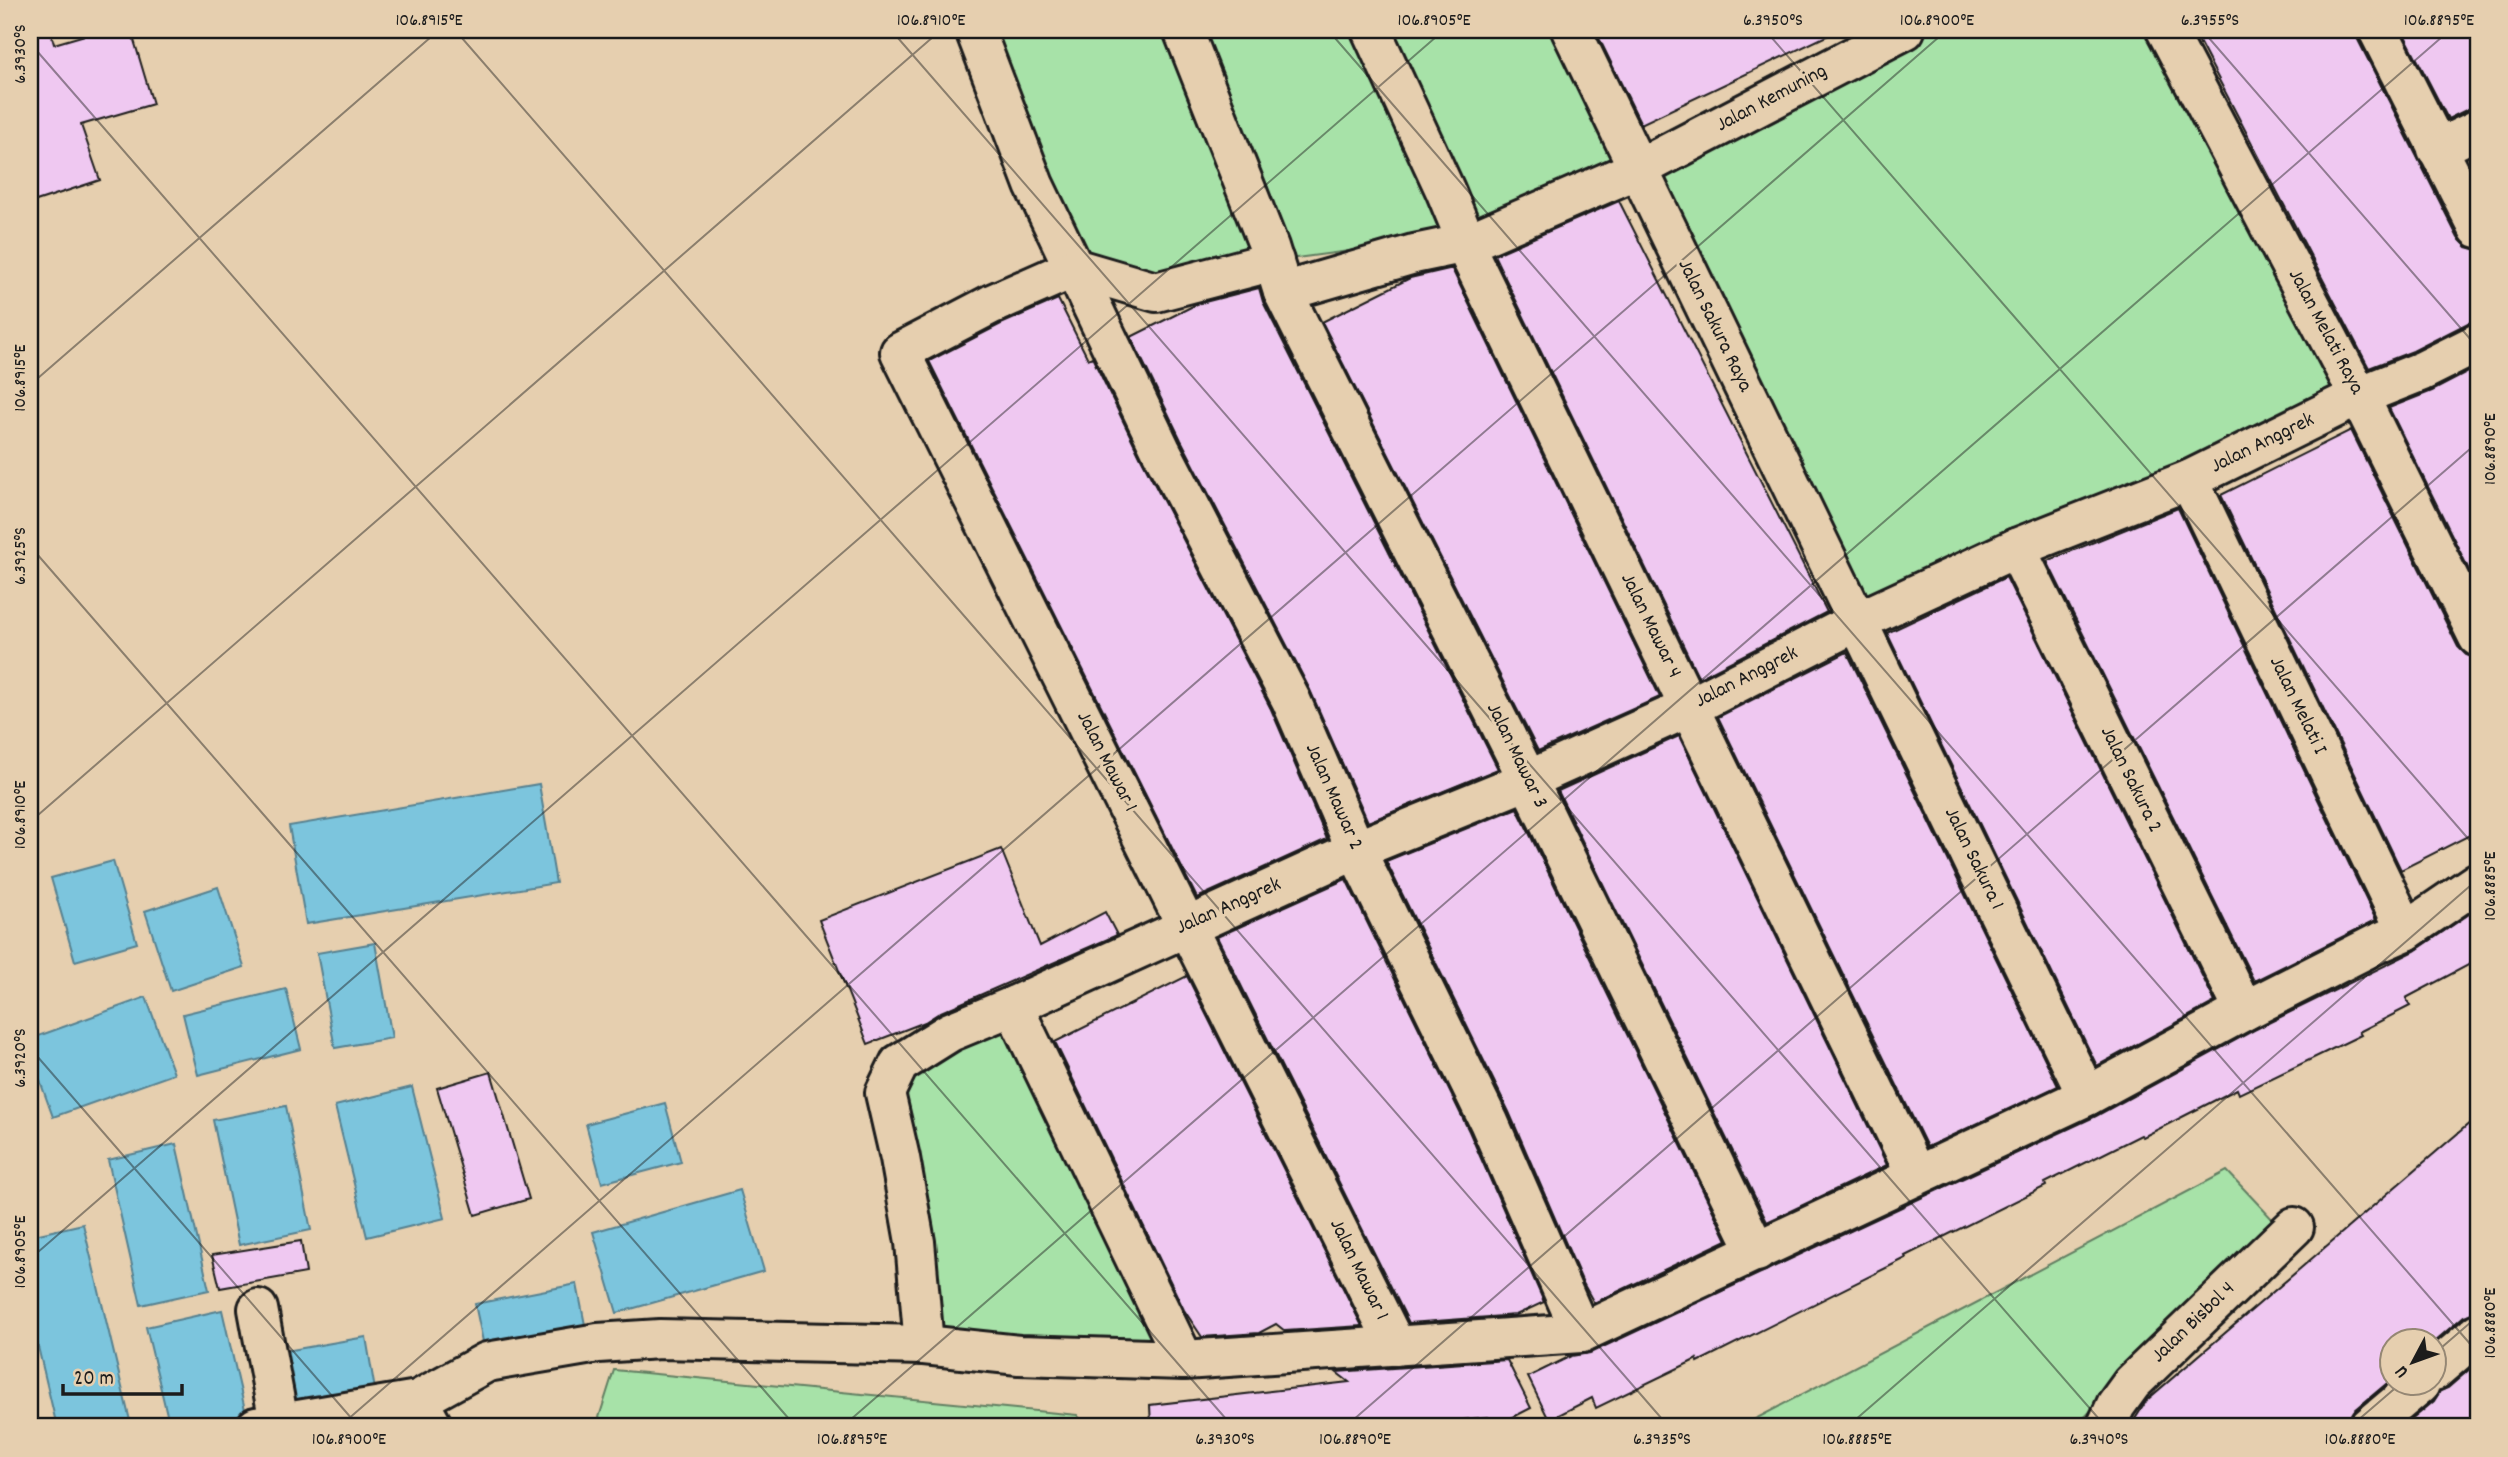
<svg xmlns="http://www.w3.org/2000/svg" width="2508" height="1457" font-family="Dekko,sans-serif">
	<style>
		.green { fill: #a7e2a8; stroke: #627f62; stroke-width: 2 }
		.water { fill: #7cc5dd; stroke: #568190; stroke-width: 2 }
		.building { fill: #efc8f1; stroke: #1c1c1c; stroke-width: 2 }
		.lines { fill: none; stroke-linecap: round; stroke-linejoin: round }
		.minor-casing { stroke: #1c1c1c; stroke-width: 44 }
		.minor { stroke: #e6cfaf; stroke-width: 38 }
		.ticks { fill: none; stroke: #1c1c1c; stroke-width: 2; stroke-opacity: 0.45 }
		.labels { text-anchor: middle; dominant-baseline: central; stroke-width: 6; stroke-linejoin: round; paint-order: stroke }
		.street-label { font-size: 21px; fill: #1c1c1c; stroke: #e6cfaf }
		.neatline { fill: none; stroke: #1c1c1c; stroke-width: 2.5 }
		.ticks-label { font-size: 18px; text-anchor: middle; fill: #1c1c1c }
	</style>
	<rect width="100%" height="100%" fill="#e6cfaf"/>
	<filter id="ink" filterUnits="userSpaceOnUse"><feTurbulence type="fractalNoise" baseFrequency=".0143" numOctaves="2"/><feDisplacementMap in="SourceGraphic" scale="14" xChannelSelector="R" yChannelSelector="G"/><feConvolveMatrix kernelMatrix="1 2 1 2 8 2 1 2 1" color-interpolation-filters="sRGB"/></filter>
	<g filter="url(#ink)">
		<g class="green">
			<path d="M 975,30 L 1571,30 L 1638,169 L 1905,30 L 2166,30 L 2359,396 L 1858,621 L 1638,169 L 1454,237 L 1274,261 L 1156,292 L 1074,268 Z"/>
			<path d="M 1013,1006 L 1184,1360 L 924,1345 L 899,1064 Z"/>
			<path d="M 2227,1171 L 2275,1222 L 2075,1427 L 1740,1427 Z"/>
			<path d="M 614,1370 L 1077,1415 L 1087,1427 L 596,1427 Z"/>
		</g>
		<g class="water">
			<path d="M 539,784 L 556,883 L 306,924 L 289,826 Z"/>
			<path d="M 113,861 L 137,943 L 75,961 L 51,878 Z"/>
			<path d="M 218,887 L 244,967 L 171,991 L 145,911 Z"/>
			<path d="M 375,943 L 392,1038 L 335,1048 L 317,953 Z"/>
			<path d="M 286,989 L 301,1049 L 198,1075 L 183,1014 Z"/>
			<path d="M 146,997 L 174,1074 L 53,1117 L 30,1053 L 30,1039 Z"/>
			<path d="M 412,1087 L 445,1218 L 367,1237 L 335,1106 Z"/>
			<path d="M 665,1103 L 681,1162 L 602,1183 L 586,1124 Z"/>
			<path d="M 286,1106 L 311,1230 L 239,1245 L 213,1120 Z"/>
			<path d="M 176,1144 L 209,1290 L 141,1305 L 108,1160 Z"/>
			<path d="M 740,1190 L 764,1271 L 617,1313 L 593,1232 Z"/>
			<path d="M 83,1224 L 131,1425 L 121,1427 L 57,1427 L 30,1313 L 30,1236 Z"/>
			<path d="M 577,1284 L 586,1330 L 485,1351 L 475,1304 Z"/>
			<path d="M 222,1310 L 246,1414 L 189,1427 L 170,1427 L 146,1327 Z"/>
			<path d="M 366,1337 L 376,1396 L 285,1411 L 274,1353 Z"/>
		</g>
		<g class="building">
			<path d="M 30,30 L 50,30 L 54,44 L 102,30 L 131,30 L 153,104 L 81,125 L 100,180 L 30,203 Z"/>
			<path d="M 1595,30 L 1839,30 L 1641,124 Z"/>
			<path d="M 2193,30 L 2356,30 L 2358,40 L 2458,238 L 2467,247 L 2478,250 L 2478,321 L 2468,323 L 2413,351 L 2369,368 Z"/>
			<path d="M 2402,30 L 2478,30 L 2478,107 L 2468,109 L 2448,119 Z"/>
			<path d="M 1619,201 L 1827,612 L 1699,678 L 1494,255 Z"/>
			<path d="M 1449,269 L 1452,269 L 1660,697 L 1538,751 L 1322,322 L 1410,278 Z"/>
			<path d="M 1259,288 L 1263,302 L 1498,769 L 1368,822 L 1310,690 L 1181,440 L 1131,337 L 1197,304 Z"/>
			<path d="M 1058,299 L 1088,359 L 1092,357 L 1142,460 L 1271,709 L 1327,839 L 1197,898 L 929,361 L 1001,324 Z"/>
			<path d="M 2478,367 L 2478,588 L 2389,408 L 2432,391 Z"/>
			<path d="M 2351,430 L 2458,647 L 2466,655 L 2478,659 L 2478,831 L 2401,870 L 2221,495 Z"/>
			<path d="M 2178,508 L 2376,920 L 2254,981 L 2047,561 Z"/>
			<path d="M 2006,577 L 2215,1002 L 2097,1066 L 1887,633 Z"/>
			<path d="M 1847,652 L 2058,1086 L 1927,1147 L 1718,717 Z"/>
			<path d="M 1679,736 L 1887,1165 L 1767,1222 L 1558,791 Z"/>
			<path d="M 1517,808 L 1727,1240 L 1594,1303 L 1583,1283 L 1509,1112 L 1386,861 Z"/>
			<path d="M 1001,849 L 1040,946 L 1105,912 L 1117,935 L 941,1012 L 925,1022 L 868,1044 L 819,920 Z"/>
			<path d="M 1346,879 L 1469,1131 L 1544,1302 L 1516,1315 L 1409,1323 L 1217,937 Z"/>
			<path d="M 2478,908 L 2478,960 L 2406,998 L 2410,1006 L 2359,1032 L 2361,1035 L 2239,1094 L 2237,1089 L 2143,1137 L 2141,1135 L 2045,1183 L 2046,1186 L 1905,1256 L 1906,1258 L 1698,1362 L 1697,1359 L 1596,1408 L 1592,1398 L 1549,1420 L 1528,1377 L 1571,1356 L 1590,1353 L 2096,1116 L 2254,1030 L 2415,951 Z"/>
			<path d="M 1187,976 L 1362,1326 L 1285,1331 L 1276,1324 L 1259,1333 L 1202,1337 L 1184,1310 L 1055,1042 Z"/>
			<path d="M 491,1072 L 529,1199 L 475,1215 L 437,1088 Z"/>
			<path d="M 2478,1116 L 2478,1312 L 2464,1316 L 2434,1342 L 2392,1341 L 2392,1379 L 2354,1411 L 2349,1419 L 2348,1427 L 2130,1427 L 2147,1400 Z"/>
			<path d="M 301,1241 L 306,1273 L 220,1288 L 212,1255 Z"/>
			<path d="M 1507,1360 L 1531,1408 L 1494,1427 L 1488,1417 L 1403,1427 L 1151,1427 L 1150,1405 L 1349,1382 L 1336,1372 Z"/>
			<path d="M 2478,1362 L 2478,1427 L 2403,1427 L 2434,1401 L 2440,1391 L 2448,1388 Z"/>
		</g>
		<g class="lines">
			<g class="minor-casing">
				<g id="minor">
					<path d="M 975,30 L 1034,185 L 1161,450 L 1291,700 L 1356,850 L 1489,1122 L 1581,1333"/>
					<path d="M 1183,30 L 1269,247 L 1283,292 L 1528,780 L 1757,1252"/>
					<path d="M 1571,30 L 2087,1096"/>
					<path d="M 1905,30 L 1638,169 L 1467,243 L 1471,258 L 1916,1175"/>
					<path d="M 2166,30 L 2359,396 L 2478,637"/>
					<path d="M 2378,30 L 2478,228"/>
					<path d="M 2437,149 L 2478,129"/>
					<path d="M 1074,268 L 992,304 L 900,352 L 1396,1346"/>
					<path d="M 1074,268 L 1156,292 L 1274,261"/>
					<path d="M 1283,292 L 1414,254 L 1467,243 L 1445,190 L 1371,30"/>
					<path d="M 2189,480 L 2406,931"/>
					<path d="M 2016,548 L 2244,1011"/>
					<path d="M 1013,1006 L 1184,1360"/>
					<path d="M 258,1309 L 279,1422"/>
					<path d="M 924,1345 L 915,1242 L 900,1158 L 885,1093 L 899,1064 L 950,1032 L 1013,1006 L 1356,850 L 1528,780 L 1690,707 L 1858,621 L 2016,548 L 2189,480 L 2359,396 L 2422,371 L 2478,343"/>
					<path d="M 2434,1371 L 2478,1333"/>
					<path d="M 418,1400 L 433,1427"/>
					<path d="M 256,1427 L 418,1400 L 487,1362 L 598,1343 L 660,1339 L 924,1345 L 1019,1355 L 1184,1360 L 1581,1333 L 2087,1096 L 2244,1011 L 2376,944 L 2406,931 L 2478,882"/>
					<path d="M 2106,1427 L 2116,1405 L 2132,1383 L 2294,1227"/>
					<path d="M 2369,1427 L 2420,1384"/>
				</g>
			</g>
			<use href="#minor" class="minor"/>
		</g>
	</g>
	<path class="ticks" d="M 455,30 L 1669,1427M 891,30 L 2106,1427M 1328,30 L 2478,1353M 1765,30 L 2478,850M 2202,30 L 2478,348M 30,43 L 1233,1427M 30,385 L 439,30M 30,546 L 796,1427M 30,822 L 941,30M 30,1048 L 359,1427M 30,1259 L 1444,30M 2434,1354 L 2478,1316M 339,1427 L 1947,30M 842,1427 L 2450,30M 1345,1427 L 2478,442M 1847,1427 L 2478,879M 2350,1427 L 2400,1384"/>
	<g class="labels">
		<g class="street-label">
			<text transform="translate(1772 99) rotate(-28)">Jalan Kemuning</text>
			<text transform="translate(1714 326) rotate(64)">Jalan Sakura Raya</text>
			<text transform="translate(2325 332) rotate(62)">Jalan Melati Raya</text>
			<text transform="translate(2263 444) rotate(-26)">Jalan Anggrek</text>
			<text transform="translate(1650 626) rotate(64)">Jalan Mawar 4</text>
			<text transform="translate(1747 678) rotate(-27)">Jalan Anggrek</text>
			<text transform="translate(2297 706) rotate(64)">Jalan Melati I</text>
			<text transform="translate(1516 756) rotate(64)">Jalan Mawar 3</text>
			<text transform="translate(1106 762) rotate(63)">Jalan Mawar 1</text>
			<text transform="translate(2130 780) rotate(64)">Jalan Sakura 2</text>
			<text transform="translate(1333 797) rotate(66)">Jalan Mawar 2</text>
			<text transform="translate(1973 859) rotate(64)">Jalan Sakura 1</text>
			<text transform="translate(1229 907) rotate(-24)">Jalan Anggrek</text>
			<text transform="translate(1358 1270) rotate(64)">Jalan Mawar 1</text>
			<text transform="translate(2194 1323) rotate(-44)">Jalan Bisbol 4</text>
		</g>
	</g>
	<rect width="2508" height="1457" fill="none" stroke="#e6cfaf" stroke-width="77"/>
	<g transform="translate(2413 1362) rotate(229)"><circle r="33" fill="#e6cfaf" stroke="#958774" stroke-width="2"/>
	<path d="M0-5L12 26L0 18L-12 26Z" fill="#1c1c1c"/>
	<text y="-10" font-size="19" font-weight="bold" text-anchor="middle" fill="#1c1c1c">U</text>
	</g>
	<path d="M63 1384v10h119v-10" fill="none" stroke="#1c1c1c" stroke-width="3.5"/>
	<text x="74" y="1384" font-size="21" fill="#1c1c1c" stroke="#e6cfaf" stroke-width="5" paint-order="stroke">20 m</text>
	<rect x="38" y="38" width="2432" height="1380" class="neatline"/>
	<g class="ticks-label">
		<text x="429" y="25">106.8915°E</text>
		<text x="931" y="25">106.8910°E</text>
		<text x="1434" y="25">106.8905°E</text>
		<text x="1773" y="25">6.3950°S</text>
		<text x="1937" y="25">106.8900°E</text>
		<text x="2210" y="25">6.3955°S</text>
		<text x="2439" y="25">106.8895°E</text>
		<text transform="translate(19 54) rotate(-90)" y="6">6.3930°S</text>
		<text transform="translate(19 378) rotate(-90)" y="6">106.8915°E</text>
		<text transform="translate(2489 449) rotate(-90)" y="6">106.8890°E</text>
		<text transform="translate(19 556) rotate(-90)" y="6">6.3925°S</text>
		<text transform="translate(19 815) rotate(-90)" y="6">106.8910°E</text>
		<text transform="translate(2489 886) rotate(-90)" y="6">106.8885°E</text>
		<text transform="translate(19 1058) rotate(-90)" y="6">6.3920°S</text>
		<text transform="translate(19 1252) rotate(-90)" y="6">106.8905°E</text>
		<text transform="translate(2489 1323) rotate(-90)" y="6">106.8880°E</text>
		<text x="349" y="1444">106.8900°E</text>
		<text x="852" y="1444">106.8895°E</text>
		<text x="1225" y="1444">6.3930°S</text>
		<text x="1355" y="1444">106.8890°E</text>
		<text x="1662" y="1444">6.3935°S</text>
		<text x="1857" y="1444">106.8885°E</text>
		<text x="2099" y="1444">6.3940°S</text>
		<text x="2360" y="1444">106.8880°E</text>
	</g>
</svg>
